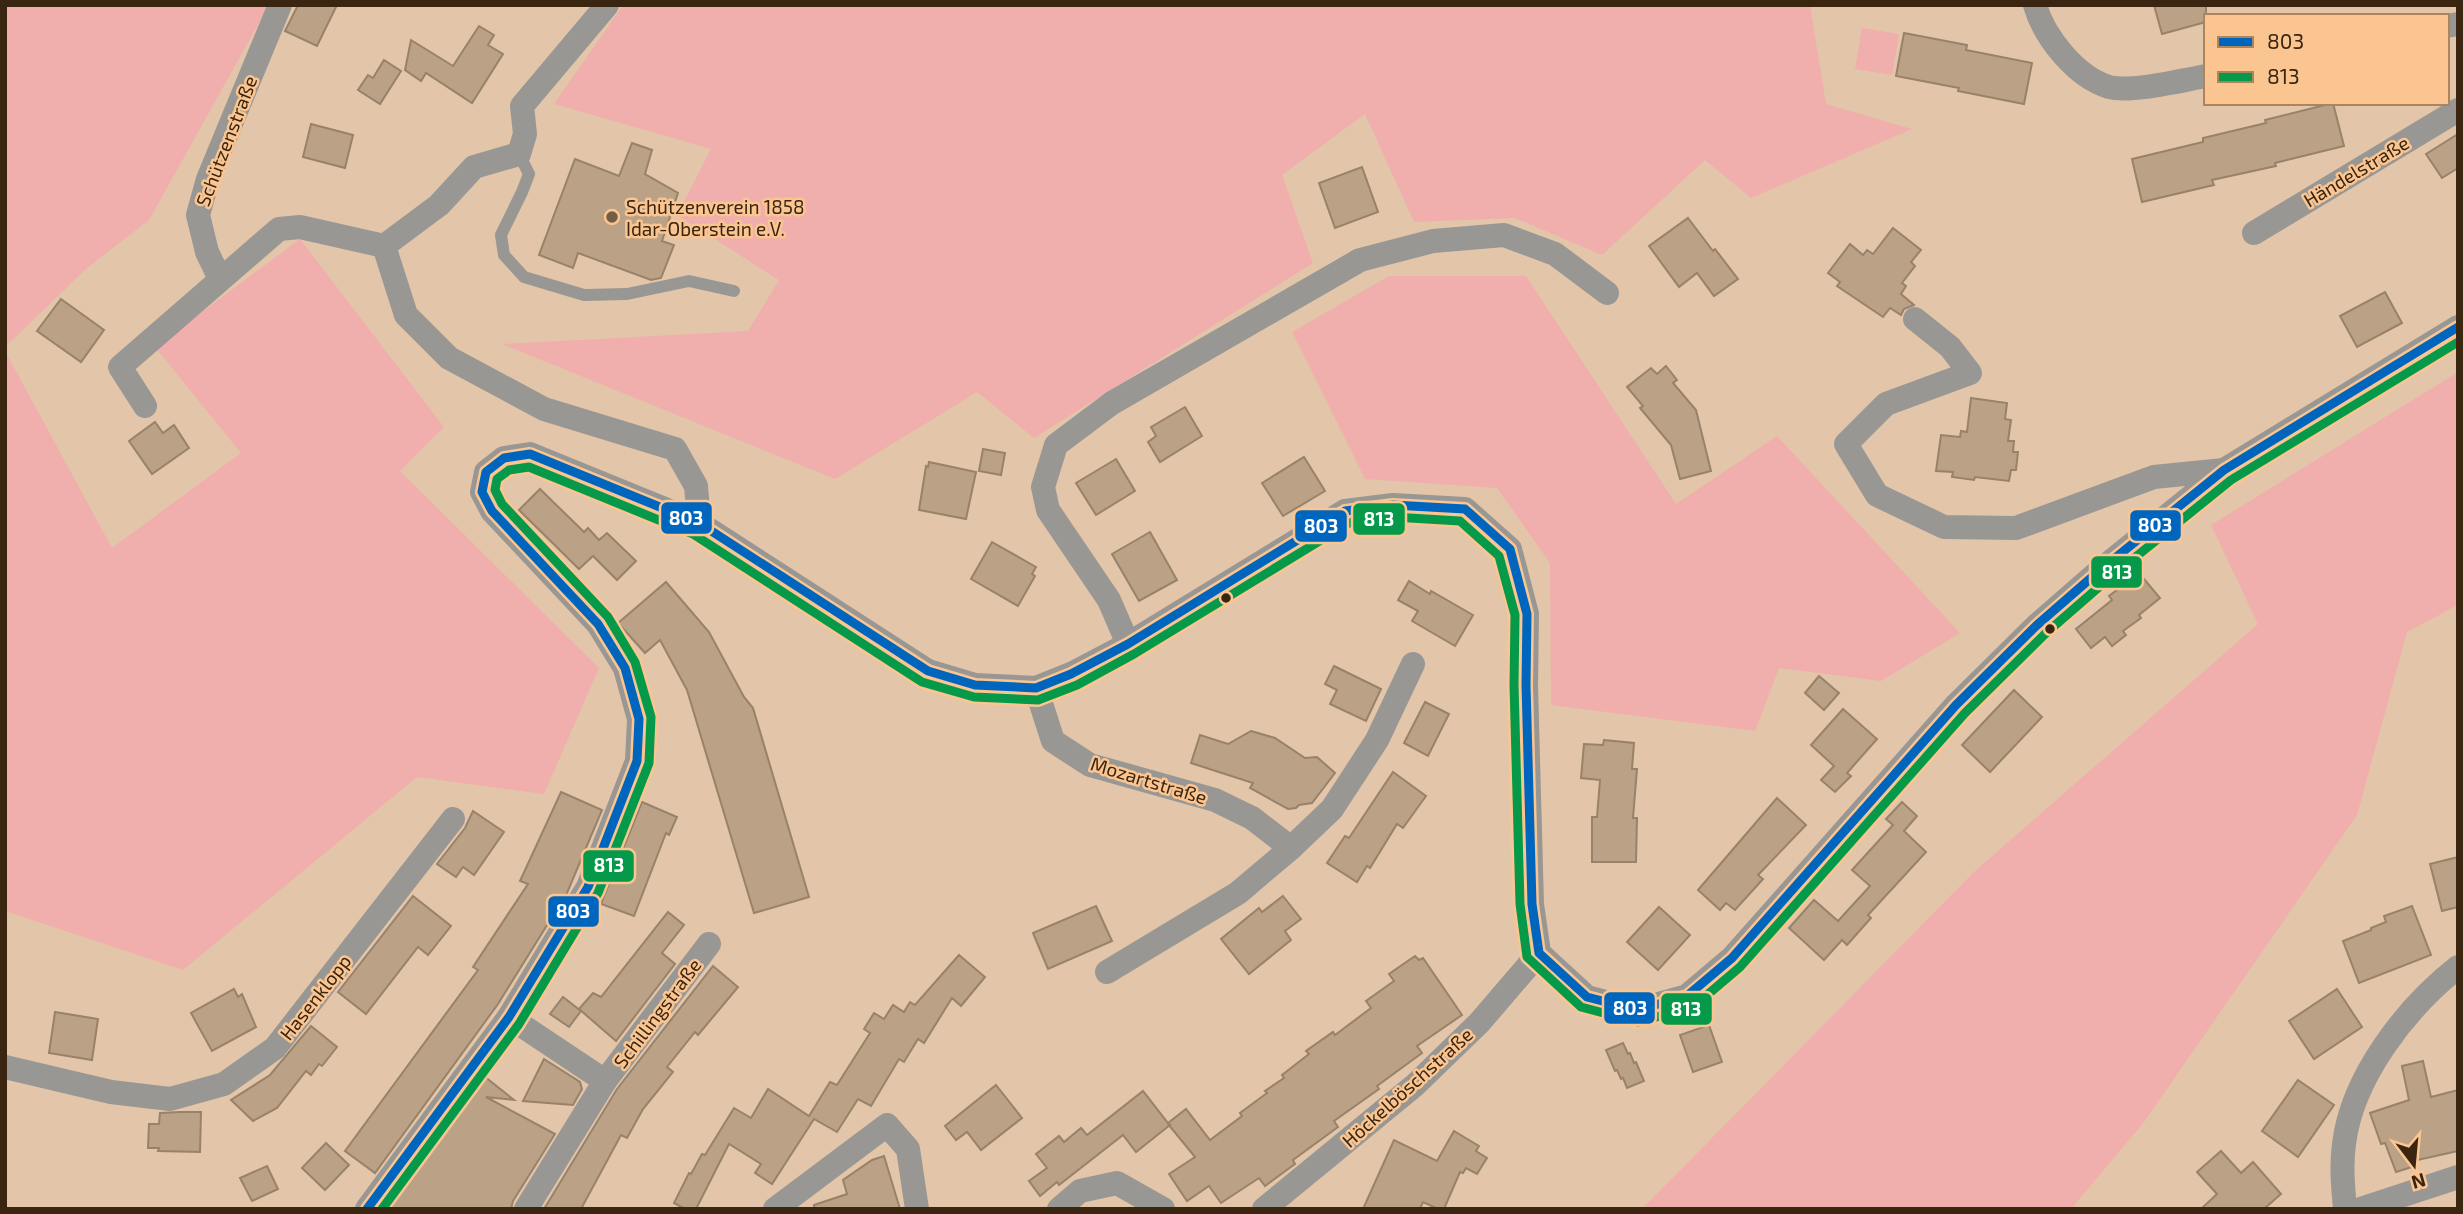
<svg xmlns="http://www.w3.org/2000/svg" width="2463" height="1214" font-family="'Exo 2',sans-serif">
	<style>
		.green { fill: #f0aeac }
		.building { fill: #bba185; stroke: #98826a; stroke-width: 2 }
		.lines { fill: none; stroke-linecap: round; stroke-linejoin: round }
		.lane { stroke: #999794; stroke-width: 12 }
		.street { stroke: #999794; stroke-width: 24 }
		.bus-1-casing { stroke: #fbc591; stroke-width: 14 }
		.bus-2-casing { stroke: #fbc591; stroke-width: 14 }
		.bus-1 { stroke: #0065bd; stroke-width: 9 }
		.bus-2 { stroke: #06994a; stroke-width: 9 }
		.poi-dot { fill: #745d46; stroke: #fbc591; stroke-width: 2.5 }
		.bus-dot { fill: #392510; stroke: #fbc591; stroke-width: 2.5 }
		.labels { text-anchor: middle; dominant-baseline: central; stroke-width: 5; stroke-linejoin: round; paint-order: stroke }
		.street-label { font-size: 19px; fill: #392510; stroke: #fbc591 }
		.poi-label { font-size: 19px; fill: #392510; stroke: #fbc591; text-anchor: start }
		.line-badge { stroke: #fbc591; stroke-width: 2.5 }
		.badge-label { font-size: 19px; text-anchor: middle; font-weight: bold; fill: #fff }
	</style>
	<rect width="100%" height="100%" fill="#e3c6a9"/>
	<g class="green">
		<path d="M 5,5 L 269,5 L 149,220 L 87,268 L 5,347 Z"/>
		<path d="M 623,5 L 1810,5 L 1826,104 L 1912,129 L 1751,198 L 1705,160 L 1602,255 L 1515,218 L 1414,222 L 1365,114 L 1282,175 L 1313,263 L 1034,438 L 977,392 L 835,479 L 502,344 L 748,331 L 779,280 L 677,215 L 711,149 L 554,104 Z"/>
		<path d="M 1862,28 L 1899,34 L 1892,75 L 1855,69 Z"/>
		<path d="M 300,239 L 444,427 L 400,471 L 599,668 L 544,794 L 417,777 L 183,970 L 5,911 L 5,351 L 112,548 L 241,453 L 155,347 Z"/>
		<path d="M 1389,276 L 1526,276 L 1676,504 L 1777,436 L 1960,633 L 1881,681 L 1779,668 L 1755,731 L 1551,705 L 1550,563 L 1497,488 L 1365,479 L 1292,332 Z"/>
		<path d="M 2458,372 L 2458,605 L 2407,632 L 2357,815 L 2144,1122 L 2071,1209 L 1642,1209 L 1975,871 L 2258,624 L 2211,525 Z"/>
	</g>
	<g class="building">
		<path d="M 298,5 L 337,5 L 317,46 L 285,31 Z"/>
		<path d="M 2154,5 L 2206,5 L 2206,22 L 2162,34 Z"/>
		<path d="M 479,26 L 494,35 L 488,45 L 503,54 L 472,103 L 426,73 L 421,81 L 405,70 L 411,40 L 453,66 Z"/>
		<path d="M 1904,33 L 1967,45 L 1966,50 L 2032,63 L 2024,104 L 1958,91 L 1959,88 L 1896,76 Z"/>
		<path d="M 384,60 L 401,71 L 380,104 L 358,90 L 368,75 L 373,78 Z"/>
		<path d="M 2333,103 L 2344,146 L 2275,163 L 2276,166 L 2212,180 L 2214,185 L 2142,202 L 2132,159 L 2203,142 L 2203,138 L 2266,123 L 2265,120 Z"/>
		<path d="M 311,124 L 353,135 L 345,168 L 303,157 Z"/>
		<path d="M 2458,134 L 2458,168 L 2442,178 L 2426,154 Z"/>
		<path d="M 632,143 L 652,150 L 645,174 L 678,193 L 662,241 L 674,245 L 661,278 L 651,280 L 578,253 L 573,268 L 539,255 L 575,159 L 619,176 Z"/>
		<path d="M 1362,167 L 1378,212 L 1335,228 L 1319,183 Z"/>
		<path d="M 1688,218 L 1713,251 L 1715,249 L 1738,279 L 1714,296 L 1697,273 L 1679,287 L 1649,246 Z"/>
		<path d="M 1893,228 L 1921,250 L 1911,262 L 1915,266 L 1902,283 L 1906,286 L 1901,294 L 1914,305 L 1904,309 L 1901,315 L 1890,308 L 1883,317 L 1837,286 L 1840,282 L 1828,273 L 1850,244 L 1863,255 L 1867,250 L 1873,254 Z"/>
		<path d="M 2385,292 L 2402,323 L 2357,347 L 2340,316 Z"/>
		<path d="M 61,299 L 104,330 L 81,362 L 37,331 Z"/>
		<path d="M 1666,366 L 1677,380 L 1673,383 L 1696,410 L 1711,471 L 1680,479 L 1671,445 L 1640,408 L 1643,406 L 1627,387 L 1651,368 L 1657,374 Z"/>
		<path d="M 1971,398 L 2007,403 L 2005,419 L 2011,420 L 2008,441 L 2014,441 L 2013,452 L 2018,452 L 2016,470 L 2011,470 L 2009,481 L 1975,477 L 1974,480 L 1952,477 L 1953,472 L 1936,471 L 1941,435 L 1960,437 L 1961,431 L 1967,432 Z"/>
		<path d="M 1185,407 L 1202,436 L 1160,462 L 1148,442 L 1156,436 L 1151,427 Z"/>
		<path d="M 155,422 L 163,433 L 174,425 L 189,448 L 152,474 L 129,441 Z"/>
		<path d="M 983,449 L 1005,453 L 1001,475 L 979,471 Z"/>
		<path d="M 1304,457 L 1325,491 L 1283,516 L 1262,483 Z"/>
		<path d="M 1116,459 L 1135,491 L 1096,515 L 1076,483 Z"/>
		<path d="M 929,462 L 976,472 L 966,519 L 919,510 L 926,466 L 928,467 Z"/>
		<path d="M 540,489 L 584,532 L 588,528 L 599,540 L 607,533 L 636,561 L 617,580 L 593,556 L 579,569 L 519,510 Z"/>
		<path d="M 1150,532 L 1177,580 L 1139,601 L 1112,554 Z"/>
		<path d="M 992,542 L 1036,567 L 1032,574 L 1035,576 L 1018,606 L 971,579 Z"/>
		<path d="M 2139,573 L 2160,598 L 2139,615 L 2141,618 L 2123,631 L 2126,635 L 2112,646 L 2105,637 L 2091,648 L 2076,629 L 2112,600 L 2109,596 Z"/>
		<path d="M 1409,581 L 1430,594 L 1431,591 L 1473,615 L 1455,646 L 1412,621 L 1418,611 L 1398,600 Z"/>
		<path d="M 666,582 L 709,632 L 744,697 L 753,708 L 809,897 L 754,913 L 687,690 L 660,640 L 645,653 L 618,623 Z"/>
		<path d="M 1334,666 L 1381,689 L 1366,721 L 1330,704 L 1337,690 L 1325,684 Z"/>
		<path d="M 1819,676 L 1839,693 L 1824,710 L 1805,693 Z"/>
		<path d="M 2014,690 L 2042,717 L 1990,772 L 1962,745 Z"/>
		<path d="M 1425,702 L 1449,714 L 1428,756 L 1404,743 Z"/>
		<path d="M 1843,709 L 1877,739 L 1847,773 L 1851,776 L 1835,792 L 1821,780 L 1834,766 L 1811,745 Z"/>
		<path d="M 1251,731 L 1275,738 L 1305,758 L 1317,757 L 1335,773 L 1312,803 L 1299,805 L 1296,808 L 1288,809 L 1250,788 L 1253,783 L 1191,763 L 1200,735 L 1228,744 Z"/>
		<path d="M 1604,740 L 1634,743 L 1632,769 L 1637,769 L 1633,818 L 1637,818 L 1636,862 L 1592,862 L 1592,817 L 1597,817 L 1600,780 L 1581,778 L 1584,744 L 1603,745 Z"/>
		<path d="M 1393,772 L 1426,796 L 1403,828 L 1397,824 L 1370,868 L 1367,866 L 1357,882 L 1327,863 L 1345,836 L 1349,838 Z"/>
		<path d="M 561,792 L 602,810 L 567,893 L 498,1004 L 375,1173 L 345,1151 L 478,970 L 473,967 L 528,884 L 520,881 Z"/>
		<path d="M 1777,798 L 1806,825 L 1758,875 L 1763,879 L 1735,910 L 1726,903 L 1720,910 L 1698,890 Z"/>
		<path d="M 642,802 L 677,817 L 669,835 L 666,833 L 634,916 L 601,904 Z"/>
		<path d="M 1902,802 L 1917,816 L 1904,831 L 1926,852 L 1868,915 L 1871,918 L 1847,945 L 1842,940 L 1824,960 L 1789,928 L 1814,900 L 1838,921 L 1870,886 L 1852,870 L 1893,825 L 1886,819 Z"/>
		<path d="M 473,811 L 504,832 L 474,875 L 463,867 L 456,877 L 437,864 L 465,828 Z"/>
		<path d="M 2458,857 L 2458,907 L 2442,911 L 2430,864 Z"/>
		<path d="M 413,896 L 451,926 L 428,955 L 418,947 L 366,1014 L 338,992 Z"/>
		<path d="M 1283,896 L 1301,919 L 1285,931 L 1291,940 L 1249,974 L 1221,939 L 1259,908 L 1262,912 Z"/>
		<path d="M 1096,906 L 1112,941 L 1048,969 L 1033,933 Z"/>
		<path d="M 2412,906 L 2431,955 L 2359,983 L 2343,941 L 2371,930 L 2371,928 L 2386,922 L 2384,916 Z"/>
		<path d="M 1659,907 L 1690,935 L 1658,970 L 1627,942 Z"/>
		<path d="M 668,912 L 684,925 L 662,953 L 675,964 L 616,1041 L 579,1009 L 593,993 L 601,997 Z"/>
		<path d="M 959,955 L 985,977 L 961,1006 L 952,998 L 924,1043 L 918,1039 L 904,1062 L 899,1059 L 871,1106 L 858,1099 L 837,1132 L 814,1119 L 772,1184 L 755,1173 L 761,1164 L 729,1144 L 696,1209 L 685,1209 L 674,1203 L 689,1173 L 691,1174 L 702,1154 L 705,1155 L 734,1108 L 751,1118 L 768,1089 L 809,1116 L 830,1082 L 837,1085 L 870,1033 L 864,1029 L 874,1013 L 884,1019 L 893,1005 L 904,1012 L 910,1002 L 915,1005 Z"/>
		<path d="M 1415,956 L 1419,960 L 1423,958 L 1462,1015 L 1417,1046 L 1422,1053 L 1377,1086 L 1379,1089 L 1334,1121 L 1338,1127 L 1293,1160 L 1295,1164 L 1265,1186 L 1259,1178 L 1221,1203 L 1209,1186 L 1187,1201 L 1169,1174 L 1195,1157 L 1168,1124 L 1170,1125 L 1136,1152 L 1123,1135 L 1059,1185 L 1057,1182 L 1040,1196 L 1029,1181 L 1047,1168 L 1036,1154 L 1059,1136 L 1064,1142 L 1081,1128 L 1087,1135 L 1143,1091 L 1168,1123 L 1186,1109 L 1210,1140 L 1242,1116 L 1240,1113 L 1267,1093 L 1265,1091 L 1284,1078 L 1282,1075 L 1309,1054 L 1306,1051 L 1333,1032 L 1335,1035 L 1371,1008 L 1366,1001 L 1394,981 L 1389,974 Z"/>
		<path d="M 713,966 L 738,987 L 698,1035 L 695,1032 L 667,1067 L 673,1072 L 643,1109 L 627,1138 L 621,1135 L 581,1209 L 544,1209 L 617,1089 Z"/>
		<path d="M 234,989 L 238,997 L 242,994 L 256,1027 L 212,1051 L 191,1013 Z"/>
		<path d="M 2337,989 L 2362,1027 L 2314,1059 L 2289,1021 Z"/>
		<path d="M 563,997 L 581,1011 L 569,1027 L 550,1014 Z"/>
		<path d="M 55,1012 L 98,1019 L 92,1060 L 49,1053 Z"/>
		<path d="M 1709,1025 L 1722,1062 L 1693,1072 L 1680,1035 Z"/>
		<path d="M 311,1026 L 337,1047 L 322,1066 L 319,1064 L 311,1075 L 306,1071 L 277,1108 L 253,1121 L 231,1100 L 270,1075 Z"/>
		<path d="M 1623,1043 L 1628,1054 L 1630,1053 L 1634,1063 L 1636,1062 L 1644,1081 L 1627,1088 L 1623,1078 L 1621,1079 L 1617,1070 L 1615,1071 L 1606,1050 Z"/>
		<path d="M 544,1059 L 580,1082 L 582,1089 L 573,1105 L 523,1101 Z"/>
		<path d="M 2423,1061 L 2431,1097 L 2458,1090 L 2458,1151 L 2413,1161 L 2415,1166 L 2396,1172 L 2385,1143 L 2381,1144 L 2370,1113 L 2409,1100 L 2402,1066 Z"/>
		<path d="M 484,1076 L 514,1100 L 486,1097 L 555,1134 L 513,1201 L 511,1209 L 386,1209 Z"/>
		<path d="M 2298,1080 L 2334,1105 L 2298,1157 L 2262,1131 Z"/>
		<path d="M 996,1085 L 1022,1118 L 981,1150 L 967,1132 L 956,1140 L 945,1126 Z"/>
		<path d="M 180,1112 L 201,1112 L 200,1152 L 158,1151 L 159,1148 L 148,1148 L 149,1124 L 159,1124 L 160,1113 Z"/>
		<path d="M 1454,1131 L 1479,1146 L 1476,1151 L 1487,1158 L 1477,1174 L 1466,1168 L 1463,1173 L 1460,1172 L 1444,1209 L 1438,1209 L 1423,1202 L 1420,1209 L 1363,1209 L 1394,1140 L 1437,1161 Z"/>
		<path d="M 326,1143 L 349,1165 L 325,1190 L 302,1168 Z"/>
		<path d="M 2221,1151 L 2241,1173 L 2253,1162 L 2281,1194 L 2264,1209 L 2201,1209 L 2217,1194 L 2197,1172 Z"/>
		<path d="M 884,1156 L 900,1209 L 814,1209 L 814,1205 L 847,1194 L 843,1180 L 872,1160 Z"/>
		<path d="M 267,1166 L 278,1189 L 252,1201 L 240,1178 Z"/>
	</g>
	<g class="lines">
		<path class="lane" d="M 519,154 L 529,174 L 522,192 L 501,235 L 504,255 L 524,277 L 584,295 L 627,294 L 689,281 L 734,291"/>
		<g class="street">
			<path d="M 2035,5 C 2044,37 2076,77 2109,87 C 2131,93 2183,80 2206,76"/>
			<path d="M 2447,26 L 2458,24"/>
			<path d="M 2254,233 L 2458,110"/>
			<path d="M 384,246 L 406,315 L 449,358 L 544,409 L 675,449 L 696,486 L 699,523"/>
			<path d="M 384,246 L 439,205 L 474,167 L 519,154 L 525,134 L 522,106 L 607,5"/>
			<path d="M 220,279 L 207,252 L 198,215 L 208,179 L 280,5"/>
			<path d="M 1915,319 L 1950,347 L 1970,373 L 1886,404 L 1846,444 L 1877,495 L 1944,527 L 2016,528 L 2154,477 L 2224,470"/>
			<path d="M 145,406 L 120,367 L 279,229 L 300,227 L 384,246"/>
			<path d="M 1128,644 L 1109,600 L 1048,510 L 1043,487 L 1056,445 L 1112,403 L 1360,260 L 1433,241 L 1504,235 L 1555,254 L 1607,293"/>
			<path d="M 1036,688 L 1053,741 L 1090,765 L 1215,800 L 1252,818 L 1291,848"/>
			<path d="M 1107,972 L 1238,893 L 1291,848 L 1332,809 L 1377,740 L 1413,664"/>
			<path d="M 509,1017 L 605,1081"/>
			<path d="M 5,1067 L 111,1092 L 170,1099 L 224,1084 L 275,1048 L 453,819"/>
			<path d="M 367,1209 L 509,1017 L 588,887 L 637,761 L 639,719 L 625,668 L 598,624 L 492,511 L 482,492 L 486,472 L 504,458 L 530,454 L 699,523 L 928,671 L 975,685 L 1036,688 L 1071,674 L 1128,644 L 1345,511 L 1393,505 L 1465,509 L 1510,549 L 1527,614 L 1526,685 L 1532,904 L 1539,953 L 1587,997 L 1637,1010 L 1687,996 L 1732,958 L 1956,705 L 2037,625 L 2099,571 L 2224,470 L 2458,327"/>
			<path d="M 526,1209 L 605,1081 L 709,944"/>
			<path d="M 775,1209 L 887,1125 L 908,1149 L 917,1209"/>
			<path d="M 1059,1209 L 1080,1191 L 1117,1183 L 1163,1209"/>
			<path d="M 1264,1209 L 1415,1085 L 1479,1023 L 1539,953"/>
			<path d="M 2345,1209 C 2343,1187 2341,1166 2344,1144 C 2352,1077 2406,1008 2458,967"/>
			<path d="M 2361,1209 L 2458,1177"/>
		</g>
		<g class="bus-1-casing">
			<path id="bus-1" d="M 367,1209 L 509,1017 L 588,887 L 637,761 L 639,719 L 625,668 L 598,624 L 492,511 L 482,492 L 486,472 L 504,458 L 530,454 L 699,523 L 928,671 L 975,685 L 1036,688 L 1071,674 L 1128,644 L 1345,511 L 1393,505 L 1465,509 L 1510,549 L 1527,614 L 1526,685 L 1532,904 L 1539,953 L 1587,997 L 1637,1010 L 1687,996 L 1732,958 L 1956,705 L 2037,625 L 2099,571 L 2224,470 L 2458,327"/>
		</g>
		<g class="bus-2-casing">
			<path id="bus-2" d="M 382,1209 L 519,1024 L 598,893 L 649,763 L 651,717 L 635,662 L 608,617 L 502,504 L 495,490 L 497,479 L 509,470 L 529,467 L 693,534 L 922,682 L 974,697 L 1038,700 L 1077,685 L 1134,654 L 1349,523 L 1393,517 L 1460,521 L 1499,556 L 1515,615 L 1514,685 L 1520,904 L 1527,957 L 1581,1007 L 1638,1022 L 1693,1007 L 1740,967 L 1965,713 L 2045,634 L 2107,580 L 2231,480 L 2458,342"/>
		</g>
		<use href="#bus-1" class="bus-1"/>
		<use href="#bus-2" class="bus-2"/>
	</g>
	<circle class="poi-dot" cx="612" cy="217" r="7"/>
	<g class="bus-dot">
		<circle cx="1226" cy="598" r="6"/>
		<circle cx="2050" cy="629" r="6"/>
	</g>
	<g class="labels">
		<g class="street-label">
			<text transform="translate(226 141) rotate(-69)">Schützenstraße</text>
			<text transform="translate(2356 171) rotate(-31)">Händelstraße</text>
			<text transform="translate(1149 780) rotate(17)">Mozartstraße</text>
			<text transform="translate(315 997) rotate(-52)">Hasenklopp</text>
			<text transform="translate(657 1013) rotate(-53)">Schillingstraße</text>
			<text transform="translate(1407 1087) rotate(-42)">Höckelböschstraße</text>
		</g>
		<g class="poi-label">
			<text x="626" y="206">Schützenverein 1858<tspan x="626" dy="22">Idar-Oberstein e.V.</tspan></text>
		</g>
	</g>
	<g class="line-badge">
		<rect x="660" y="501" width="53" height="34" rx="7" fill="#0065bd"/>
		<rect x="1352" y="502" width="54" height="34" rx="7" fill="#06994a"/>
		<rect x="2129" y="509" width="53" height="33" rx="7" fill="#0065bd"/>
		<rect x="1294" y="509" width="54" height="34" rx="7" fill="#0065bd"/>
		<rect x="2090" y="555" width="53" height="34" rx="7" fill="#06994a"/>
		<rect x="582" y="849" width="53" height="34" rx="7" fill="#06994a"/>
		<rect x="547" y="895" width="53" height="33" rx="7" fill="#0065bd"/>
		<rect x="1603" y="991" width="53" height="34" rx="7" fill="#0065bd"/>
		<rect x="1660" y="992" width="53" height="34" rx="7" fill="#06994a"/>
	</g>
	<g class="badge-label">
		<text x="686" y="525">803</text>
		<text x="1379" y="526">813</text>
		<text x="2155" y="532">803</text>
		<text x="1321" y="533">803</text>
		<text x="2117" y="579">813</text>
		<text x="609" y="872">813</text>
		<text x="573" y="918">803</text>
		<text x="1630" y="1015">803</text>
		<text x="1686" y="1016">813</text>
	</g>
	<rect width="2463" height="1214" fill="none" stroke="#392510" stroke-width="14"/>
	<rect x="2204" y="14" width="245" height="91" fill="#fbc591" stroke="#ad855d" stroke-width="2"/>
	<rect x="2218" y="37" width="35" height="10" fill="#0065bd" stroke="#ad855d" stroke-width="2"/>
	<text x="2267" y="49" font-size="21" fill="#392510">803</text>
	<rect x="2218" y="72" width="35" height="10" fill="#06994a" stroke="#ad855d" stroke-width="2"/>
	<text x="2267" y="84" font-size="21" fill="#392510">813</text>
	<g transform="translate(2414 1165) rotate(164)" stroke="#fbc591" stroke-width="5" paint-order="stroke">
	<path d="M0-5L12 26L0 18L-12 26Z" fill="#392510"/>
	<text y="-10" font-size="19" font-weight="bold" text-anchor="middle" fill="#392510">N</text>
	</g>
</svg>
